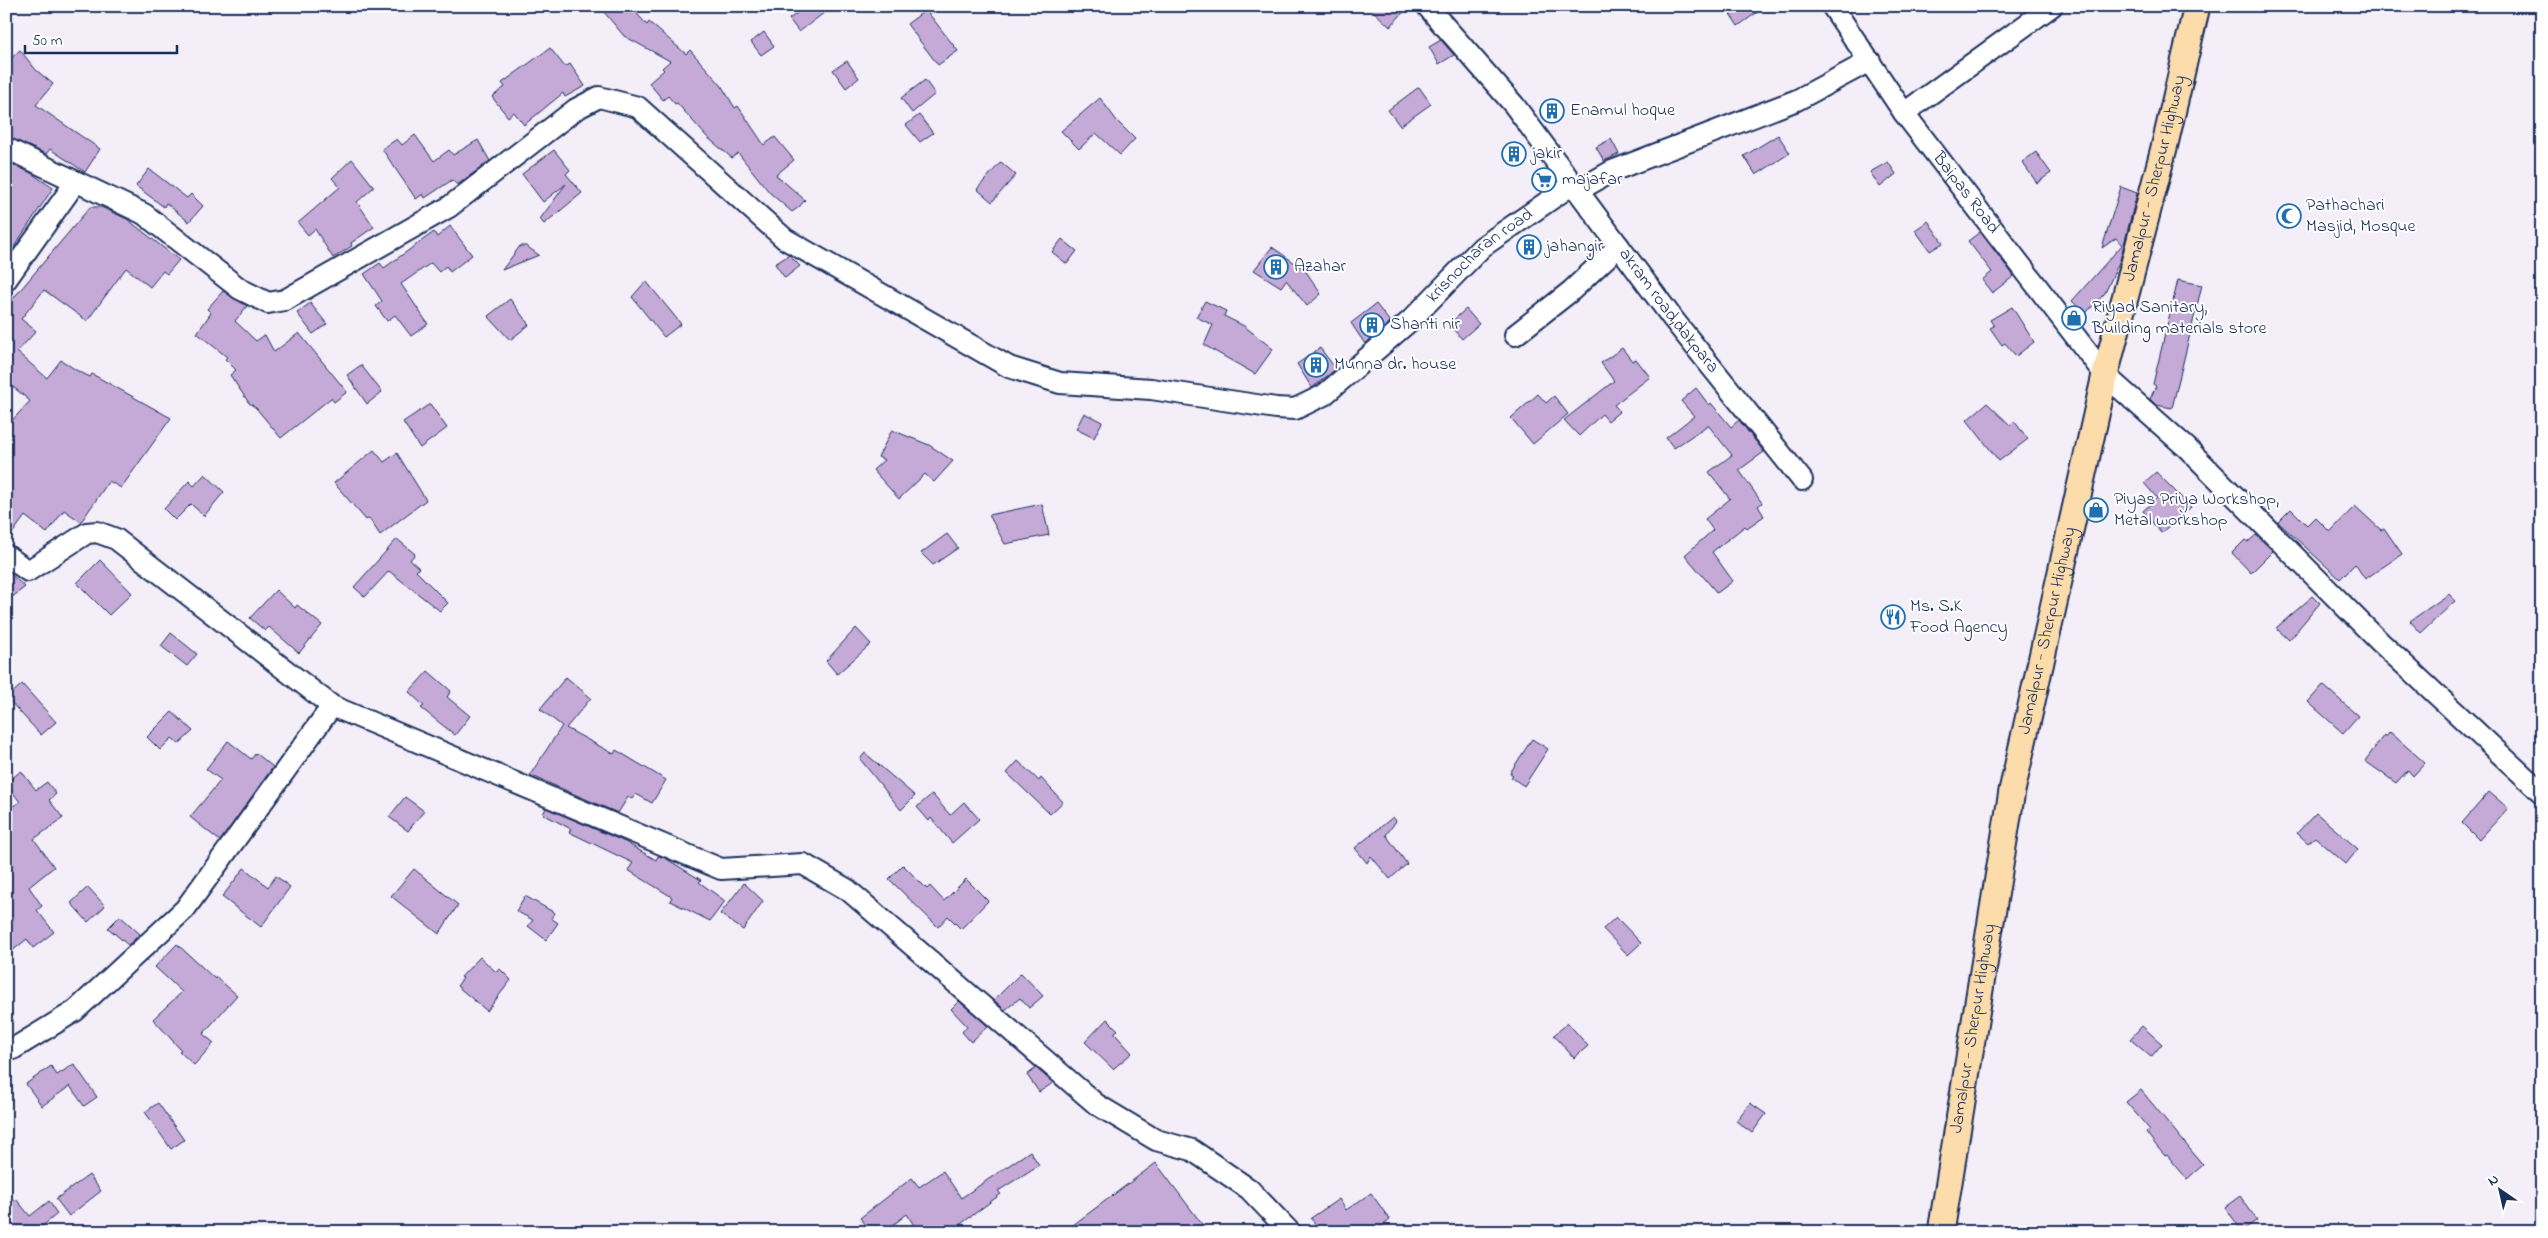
<svg xmlns="http://www.w3.org/2000/svg" width="2548" height="1238" font-family="'Indie Flower',sans-serif">
	<style>
		.building { fill: #c5aad8; stroke: #1b2f5e }
		.lines { fill: none; stroke-linecap: round; stroke-linejoin: round }
		.minor-casing { stroke: #1b2f5e; stroke-width: 24 }
		.major-casing { stroke: #1b2f5e; stroke-width: 29 }
		.minor { stroke: #fff; stroke-width: 20 }
		.major { stroke: #fddcac; stroke-width: 25 }
		.labels { text-anchor: middle; dominant-baseline: central; stroke-width: 4; stroke-linejoin: round; paint-order: stroke }
		.poi-label { font-size: 18px; fill: #1b2f5e; stroke: #fff; text-anchor: start }
		.street-label { font-size: 18px; fill: #1b2f5e; stroke: #fff }
	</style>
	<rect width="100%" height="100%" fill="#f3eef7"/>
	<filter id="ink" filterUnits="userSpaceOnUse"><feTurbulence type="fractalNoise" baseFrequency=".02" numOctaves="2"/><feDisplacementMap in="SourceGraphic" scale="10" xChannelSelector="R" yChannelSelector="G"/><feConvolveMatrix kernelMatrix="1 2 1 2 8 2 1 2 1" color-interpolation-filters="sRGB"/></filter>
	<g filter="url(#ink)">
		<g class="building">
			<path d="M 599,6 L 630,6 L 647,25 L 649,22 L 686,54 L 690,50 L 721,85 L 735,108 L 738,106 L 764,145 L 775,137 L 794,160 L 776,175 L 805,200 L 799,207 L 792,212 L 770,193 L 738,153 L 732,158 L 707,137 L 677,103 L 675,104 L 668,96 L 663,100 L 649,83 L 664,70 L 662,68 L 670,61 L 624,36 Z"/>
			<path d="M 807,6 L 833,6 L 799,32 L 789,19 Z"/>
			<path d="M 1368,6 L 1409,6 L 1390,27 Z"/>
			<path d="M 1725,6 L 1766,6 L 1738,26 Z"/>
			<path d="M 926,10 L 958,51 L 938,65 L 907,24 Z"/>
			<path d="M 764,32 L 774,46 L 761,55 L 751,42 Z"/>
			<path d="M 1441,40 L 1454,55 L 1439,64 L 1429,47 Z"/>
			<path d="M 550,48 L 565,67 L 570,64 L 585,86 L 565,97 L 563,93 L 524,125 L 514,112 L 508,117 L 492,97 L 505,87 L 502,83 Z"/>
			<path d="M 20,50 L 36,70 L 53,84 L 36,105 L 100,149 L 85,172 L 50,149 L 46,154 L 6,136 L 6,63 Z"/>
			<path d="M 847,61 L 859,78 L 846,88 L 833,70 Z"/>
			<path d="M 925,80 L 935,94 L 912,113 L 901,98 Z"/>
			<path d="M 1419,87 L 1431,104 L 1400,126 L 1388,110 Z"/>
			<path d="M 1100,98 L 1117,121 L 1135,139 L 1120,155 L 1096,133 L 1079,149 L 1061,131 Z"/>
			<path d="M 919,115 L 933,133 L 920,142 L 906,125 Z"/>
			<path d="M 415,135 L 434,161 L 449,150 L 453,155 L 478,140 L 490,161 L 457,185 L 452,180 L 425,198 L 423,194 L 416,199 L 382,149 L 397,139 L 402,145 Z"/>
			<path d="M 1778,135 L 1790,153 L 1756,175 L 1744,156 Z"/>
			<path d="M 1611,139 L 1619,154 L 1604,161 L 1596,147 Z"/>
			<path d="M 554,150 L 570,170 L 566,174 L 582,193 L 544,224 L 540,219 L 566,184 L 543,202 L 522,174 Z"/>
			<path d="M 2036,152 L 2051,173 L 2037,183 L 2022,162 Z"/>
			<path d="M 352,159 L 374,187 L 357,202 L 374,227 L 351,243 L 352,246 L 333,258 L 315,229 L 308,235 L 298,223 L 340,187 L 332,178 Z"/>
			<path d="M 6,161 L 31,173 L 53,188 L 6,259 Z"/>
			<path d="M 1001,162 L 1016,175 L 992,202 L 977,189 Z"/>
			<path d="M 1888,162 L 1896,174 L 1880,187 L 1870,172 Z"/>
			<path d="M 149,169 L 187,198 L 191,194 L 203,206 L 189,222 L 166,203 L 164,207 L 136,186 Z"/>
			<path d="M 2121,187 L 2137,193 L 2120,260 L 2105,293 L 2085,314 L 2072,301 L 2122,245 L 2116,238 L 2102,248 Z"/>
			<path d="M 90,207 L 101,207 L 127,219 L 179,260 L 167,274 L 163,271 L 150,287 L 126,268 L 87,321 L 44,290 L 21,319 L 36,331 L 17,352 L 47,378 L 61,360 L 76,370 L 90,377 L 92,374 L 171,418 L 121,488 L 109,481 L 81,522 L 64,510 L 47,533 L 25,516 L 6,542 L 6,427 L 30,401 L 6,381 L 6,307 Z"/>
			<path d="M 1928,221 L 1943,243 L 1930,251 L 1915,230 Z"/>
			<path d="M 450,226 L 472,255 L 450,272 L 446,266 L 439,272 L 431,263 L 401,284 L 428,324 L 411,336 L 395,315 L 387,321 L 376,306 L 382,301 L 364,274 L 380,263 L 384,268 L 434,232 L 437,237 Z"/>
			<path d="M 1980,232 L 2014,276 L 1992,293 L 1982,280 L 1992,272 L 1968,241 Z"/>
			<path d="M 1062,239 L 1077,251 L 1067,264 L 1052,252 Z"/>
			<path d="M 520,246 L 526,246 L 539,255 L 502,270 Z"/>
			<path d="M 1272,247 L 1305,270 L 1321,294 L 1307,306 L 1286,280 L 1281,287 L 1254,270 Z"/>
			<path d="M 789,255 L 800,266 L 785,278 L 775,264 Z"/>
			<path d="M 2178,280 L 2202,285 L 2172,408 L 2156,405 L 2150,399 L 2156,386 L 2153,384 Z"/>
			<path d="M 646,281 L 681,324 L 664,337 L 632,297 Z"/>
			<path d="M 223,291 L 247,306 L 235,321 L 256,341 L 265,335 L 274,352 L 299,333 L 347,392 L 334,402 L 331,398 L 281,438 L 256,408 L 249,403 L 230,375 L 236,370 L 225,359 L 227,357 L 197,333 L 211,313 L 207,309 Z"/>
			<path d="M 510,299 L 529,325 L 510,340 L 488,316 Z"/>
			<path d="M 1205,301 L 1226,311 L 1224,316 L 1244,326 L 1273,349 L 1255,374 L 1204,345 L 1213,325 L 1196,317 Z"/>
			<path d="M 310,303 L 327,324 L 313,334 L 297,313 Z"/>
			<path d="M 1376,304 L 1390,322 L 1365,344 L 1351,323 Z"/>
			<path d="M 2012,307 L 2034,342 L 2016,356 L 2005,343 L 2002,345 L 1990,328 L 1994,326 L 1990,320 Z"/>
			<path d="M 1466,309 L 1479,324 L 1462,339 L 1449,324 Z"/>
			<path d="M 1320,348 L 1336,369 L 1312,388 L 1297,364 Z"/>
			<path d="M 1622,348 L 1632,361 L 1636,359 L 1650,377 L 1614,405 L 1620,411 L 1608,421 L 1602,414 L 1579,436 L 1564,420 L 1614,381 L 1601,363 Z"/>
			<path d="M 361,365 L 382,392 L 367,404 L 347,375 Z"/>
			<path d="M 1696,388 L 1709,405 L 1711,403 L 1731,427 L 1739,420 L 1764,452 L 1739,470 L 1762,503 L 1758,506 L 1764,516 L 1747,528 L 1745,526 L 1712,552 L 1733,581 L 1717,593 L 1685,555 L 1713,530 L 1705,519 L 1730,499 L 1709,472 L 1732,455 L 1708,425 L 1674,448 L 1666,438 L 1694,416 L 1681,401 Z"/>
			<path d="M 1538,394 L 1546,403 L 1554,396 L 1568,414 L 1533,444 L 1511,418 Z"/>
			<path d="M 1987,403 L 2010,425 L 2014,421 L 2028,439 L 1999,461 L 1967,420 Z"/>
			<path d="M 430,404 L 447,428 L 420,448 L 403,422 Z"/>
			<path d="M 1084,413 L 1102,422 L 1094,438 L 1076,429 Z"/>
			<path d="M 892,430 L 929,445 L 953,461 L 934,482 L 925,474 L 899,499 L 873,470 L 884,460 L 878,457 Z"/>
			<path d="M 374,450 L 384,462 L 397,453 L 426,500 L 380,535 L 369,518 L 366,520 L 334,483 Z"/>
			<path d="M 2156,472 L 2191,507 L 2161,533 L 2143,511 L 2157,498 L 2144,483 Z"/>
			<path d="M 205,474 L 224,492 L 204,516 L 191,504 L 175,520 L 164,509 L 189,481 L 194,486 Z"/>
			<path d="M 1042,504 L 1049,535 L 1005,544 L 989,515 Z"/>
			<path d="M 2355,506 L 2381,530 L 2384,528 L 2402,554 L 2365,579 L 2355,564 L 2340,579 L 2278,522 L 2291,509 L 2307,525 L 2315,517 L 2330,532 Z"/>
			<path d="M 947,534 L 958,548 L 933,565 L 921,553 Z"/>
			<path d="M 2256,535 L 2273,551 L 2251,573 L 2232,553 L 2245,540 L 2248,542 Z"/>
			<path d="M 397,539 L 415,554 L 410,560 L 419,568 L 416,571 L 448,603 L 440,611 L 389,571 L 365,597 L 354,587 Z"/>
			<path d="M 100,560 L 132,593 L 109,615 L 77,583 Z"/>
			<path d="M 6,570 L 25,587 L 6,602 Z"/>
			<path d="M 276,590 L 295,608 L 297,605 L 322,625 L 299,653 L 269,627 L 265,631 L 250,618 Z"/>
			<path d="M 2449,594 L 2455,601 L 2421,633 L 2410,621 Z"/>
			<path d="M 2313,596 L 2320,603 L 2289,640 L 2276,628 Z"/>
			<path d="M 856,628 L 871,644 L 837,674 L 826,661 Z"/>
			<path d="M 171,633 L 197,654 L 187,666 L 161,646 Z"/>
			<path d="M 428,671 L 451,691 L 447,697 L 470,716 L 455,735 L 421,708 L 424,706 L 409,692 Z"/>
			<path d="M 566,677 L 591,698 L 566,728 L 614,754 L 616,750 L 666,780 L 652,803 L 636,794 L 632,799 L 628,797 L 618,813 L 530,775 L 562,726 L 540,709 Z"/>
			<path d="M 22,684 L 56,722 L 41,735 L 7,698 Z"/>
			<path d="M 2323,685 L 2358,716 L 2343,733 L 2308,702 Z"/>
			<path d="M 172,712 L 193,731 L 179,744 L 172,738 L 160,750 L 147,737 Z"/>
			<path d="M 2390,732 L 2425,763 L 2413,776 L 2408,770 L 2396,783 L 2365,761 L 2384,735 L 2386,737 Z"/>
			<path d="M 1532,739 L 1548,749 L 1524,786 L 1511,777 L 1513,775 L 1510,773 Z"/>
			<path d="M 228,741 L 251,759 L 256,753 L 273,767 L 220,841 L 190,817 L 221,780 L 206,769 Z"/>
			<path d="M 865,753 L 915,796 L 901,810 L 860,759 Z"/>
			<path d="M 1018,761 L 1039,781 L 1041,778 L 1063,802 L 1050,814 L 1007,773 Z"/>
			<path d="M 21,771 L 36,790 L 47,782 L 56,794 L 49,800 L 63,818 L 34,839 L 54,867 L 29,887 L 42,906 L 37,910 L 54,932 L 33,948 L 27,939 L 6,956 L 6,810 L 20,802 L 6,783 Z"/>
			<path d="M 2489,792 L 2508,808 L 2479,840 L 2462,823 Z"/>
			<path d="M 932,794 L 950,815 L 964,802 L 979,819 L 952,843 L 931,818 L 929,821 L 917,807 Z"/>
			<path d="M 405,797 L 424,811 L 408,831 L 389,817 Z"/>
			<path d="M 546,808 L 625,842 L 656,860 L 658,856 L 665,858 L 701,880 L 699,882 L 725,901 L 710,921 L 670,901 L 672,897 L 628,870 L 633,863 L 569,832 L 571,829 L 543,814 Z"/>
			<path d="M 2316,813 L 2358,849 L 2346,864 L 2315,837 L 2308,843 L 2297,833 Z"/>
			<path d="M 1393,817 L 1396,821 L 1386,835 L 1407,864 L 1390,879 L 1371,856 L 1367,863 L 1355,848 Z"/>
			<path d="M 903,865 L 927,889 L 930,886 L 944,901 L 966,879 L 988,901 L 961,929 L 948,916 L 938,927 L 889,879 Z"/>
			<path d="M 244,868 L 268,887 L 276,876 L 290,887 L 261,927 L 222,897 Z"/>
			<path d="M 414,869 L 458,905 L 439,934 L 391,896 Z"/>
			<path d="M 744,883 L 763,901 L 743,930 L 720,914 Z"/>
			<path d="M 88,887 L 105,906 L 88,922 L 71,903 Z"/>
			<path d="M 525,896 L 555,913 L 551,918 L 558,923 L 546,940 L 528,926 L 533,920 L 516,911 Z"/>
			<path d="M 120,916 L 140,934 L 128,945 L 108,928 Z"/>
			<path d="M 1616,917 L 1641,943 L 1628,955 L 1603,929 Z"/>
			<path d="M 177,944 L 215,979 L 216,977 L 237,995 L 203,1034 L 214,1043 L 194,1065 L 179,1051 L 181,1050 L 153,1019 L 182,992 L 155,967 Z"/>
			<path d="M 480,957 L 496,972 L 500,969 L 511,980 L 487,1011 L 457,986 L 463,978 L 461,977 Z"/>
			<path d="M 1021,973 L 1043,996 L 1029,1008 L 1020,998 L 1005,1010 L 994,1000 Z"/>
			<path d="M 959,1001 L 988,1026 L 971,1042 L 962,1032 L 967,1026 L 951,1009 Z"/>
			<path d="M 1107,1019 L 1118,1030 L 1114,1033 L 1132,1053 L 1113,1069 L 1085,1042 Z"/>
			<path d="M 1568,1023 L 1588,1046 L 1574,1058 L 1554,1035 Z"/>
			<path d="M 2142,1026 L 2162,1044 L 2151,1057 L 2130,1039 Z"/>
			<path d="M 74,1064 L 97,1097 L 84,1106 L 70,1086 L 42,1106 L 26,1084 L 51,1066 L 57,1075 Z"/>
			<path d="M 1036,1068 L 1053,1083 L 1039,1092 L 1027,1075 Z"/>
			<path d="M 2141,1090 L 2203,1165 L 2187,1179 L 2167,1155 L 2165,1156 L 2158,1148 L 2146,1132 L 2150,1130 L 2126,1102 Z"/>
			<path d="M 158,1103 L 184,1140 L 171,1149 L 145,1112 Z"/>
			<path d="M 1750,1103 L 1766,1114 L 1752,1133 L 1736,1121 Z"/>
			<path d="M 1030,1151 L 1039,1165 L 998,1191 L 1001,1194 L 950,1232 L 918,1232 L 907,1214 L 884,1232 L 872,1232 L 860,1218 L 912,1178 L 919,1187 L 943,1171 L 961,1198 Z"/>
			<path d="M 1156,1163 L 1208,1232 L 1064,1232 L 1081,1219 Z"/>
			<path d="M 89,1175 L 101,1191 L 69,1216 L 56,1199 Z"/>
			<path d="M 1371,1193 L 1390,1220 L 1374,1232 L 1321,1232 L 1311,1218 L 1339,1199 L 1346,1210 Z"/>
			<path d="M 2240,1196 L 2257,1220 L 2242,1231 L 2225,1207 Z"/>
			<path d="M 16,1199 L 30,1216 L 49,1201 L 57,1214 L 40,1228 L 44,1232 L 6,1232 L 6,1207 Z"/>
		</g>
		<g class="lines">
			<g class="minor-casing">
				<g id="minor">
					<path d="M 1427,6 L 1443,25"/>
					<path id="s1" d="M 1832,6 L 1904,113 L 2105,375 L 2187,448 L 2380,642 L 2542,793"/>
					<path id="s2" d="M 1441,22 L 1514,105 L 1673,319 L 1802,480"/>
					<path d="M 1904,113 L 2052,6"/>
					<path id="s3" d="M 6,148 L 144,214 L 240,289 L 268,303 L 285,300 L 449,207 L 576,109 L 599,97 L 638,107 L 785,239 L 1009,367 L 1060,383 L 1151,389 L 1276,408 L 1295,409 L 1324,395 L 1411,320 L 1482,247 L 1573,184"/>
					<path d="M 1579,190 L 1612,171 L 1797,100 L 1870,61"/>
					<path d="M 6,280 L 75,183"/>
					<path d="M 1515,335 L 1571,291 L 1619,246"/>
					<path d="M 6,555 L 28,571 L 87,533 L 97,532 L 116,539 L 332,706 L 721,869 L 803,864 L 848,890 L 1096,1104 L 1156,1140 L 1192,1150 L 1249,1189 L 1290,1232"/>
					<path d="M 6,1051 L 13,1049 L 75,1011 L 185,909 L 332,706"/>
				</g>
			</g>
			<g class="major-casing">
				<g id="major">
					<path id="s4" d="M 1941,1232 L 2012,791 L 2105,375 L 2165,144 L 2197,6"/>
				</g>
			</g>
			<use href="#minor" class="minor"/>
			<use href="#major" class="major"/>
		</g>
	</g>
	<defs>
		<g id="building-ring" transform="scale(1.25)"><circle r="9.5" fill="#fff" stroke="#1f6fb2" stroke-width="1.5"/><path d="M-4-6H4V6H1V3H-1V6H-4ZM-2.5-4.3h1.7v1.8h-1.7ZM.8-4.3h1.7v1.8H.8ZM-2.5-1h1.7V.8h-1.7ZM.8-1h1.7V.8H.8Z" fill="#1f6fb2"/></g>
		<g id="supermarket-ring" transform="scale(1.25)"><circle r="9.5" fill="#fff" stroke="#1f6fb2" stroke-width="1.5"/><path d="M-6-5.5h2.5l.6 2H6L4.5 2H-2.5L-4.4-4H-6ZM-1.5 3.2a1.3 1.3 0 1 0 .1 0ZM3 3.2a1.3 1.3 0 1 0 .1 0Z" fill="#1f6fb2"/></g>
		<g id="mosque-ring" transform="scale(1.25)"><circle r="9.5" fill="#fff" stroke="#1f6fb2" stroke-width="1.5"/><path d="M3.5-4.9A6 6 0 1 0 3.5 4.9A5 5 0 1 1 3.5-4.9Z" fill="#1f6fb2"/></g>
		<g id="shop-ring" transform="scale(1.25)"><circle r="9.5" fill="#fff" stroke="#1f6fb2" stroke-width="1.5"/><path d="M-5-2.5h2.3a2.7 3.5 0 0 1 5.4 0H5L5.5 6h-11ZM-1.5-2.5h3a1.5 2.3 0 0 0-3 0Z" fill="#1f6fb2"/></g>
		<g id="restaurant-ring" transform="scale(1.25)"><circle r="9.5" fill="#fff" stroke="#1f6fb2" stroke-width="1.5"/><path d="M-5-6h1v4h1v-4h1v4h1v-4h1v5L-1.5 .5V6h-2V.5L-5-1ZM5-6V6H3V1.5H1.5Q1.5-4 5-6Z" fill="#1f6fb2"/></g>
	</defs>
	<g fill-rule="evenodd">
		<use href="#building-ring" x="1552" y="111"/>
		<use href="#building-ring" x="1514" y="154"/>
		<use href="#supermarket-ring" x="1544" y="180"/>
		<use href="#mosque-ring" x="2289" y="216"/>
		<use href="#building-ring" x="1529" y="247"/>
		<use href="#building-ring" x="1276" y="267"/>
		<use href="#shop-ring" x="2074" y="318"/>
		<use href="#building-ring" x="1372" y="325"/>
		<use href="#building-ring" x="1316" y="365"/>
		<use href="#shop-ring" x="2096" y="510"/>
		<use href="#restaurant-ring" x="1893" y="617"/>
	</g>
	<g class="labels">
		<g class="poi-label">
			<text x="1570" y="111">Enamul hoque</text>
			<text x="1532" y="154">jakir</text>
			<text x="1562" y="180">majafar</text>
			<text x="2306" y="206">Pathachari<tspan x="2306" dy="21">Masjid, Mosque</tspan></text>
			<text x="1546" y="247">jahangir</text>
			<text x="1294" y="267">Azahar</text>
			<text x="2092" y="308">Riyad Sanitary,<tspan x="2092" dy="21">Building materials store</tspan></text>
			<text x="1390" y="325">Shanti nir</text>
			<text x="1334" y="365">Munna dr. house</text>
			<text x="2114" y="500">Piyas Priya Workshop,<tspan x="2114" dy="21">Metal workshop</tspan></text>
			<text x="1910" y="607">Ms. S.K<tspan x="1910" dy="21">Food Agency</tspan></text>
		</g>
		<g class="street-label">
			<text stroke="none"><textPath href="#s4" startOffset="1076">Jamalpur - Sherpur Highway</textPath></text>
			<text stroke="none"><textPath href="#s1" startOffset="230">Baipas Road</textPath></text>
			<text stroke="none"><textPath href="#s3" startOffset="1726">krisnocharan road</textPath></text>
			<text stroke="none"><textPath href="#s2" startOffset="368">akram road,dakpara</textPath></text>
			<text stroke="none"><textPath href="#s4" startOffset="611">Jamalpur - Sherpur Highway</textPath></text>
			<text stroke="none"><textPath href="#s4" startOffset="206">Jamalpur - Sherpur Highway</textPath></text>
		</g>
	</g>
	<rect width="2548" height="1238" fill="none" stroke="#fff" stroke-width="25"/>
	<rect x="12" y="12" width="2523" height="1213" fill="none" stroke="#1b2f5e" stroke-width="2" filter="url(#ink)"/>
	<g transform="translate(2500 1190) rotate(326)" stroke="#ffffff" stroke-width="4" paint-order="stroke">
	<path d="M0-4L9 19L0 12L-9 19Z" fill="#1b2f5e"/>
	<text y="-8" font-size="14" font-weight="bold" text-anchor="middle" fill="#1b2f5e">N</text>
	</g>
	<path d="M25 45v8h152v-8" fill="none" stroke="#1b2f5e" stroke-width="2.5"/>
	<text x="32" y="45" font-size="15" fill="#1b2f5e" stroke="#ffffff" stroke-width="4" paint-order="stroke">50 m</text>
</svg>
